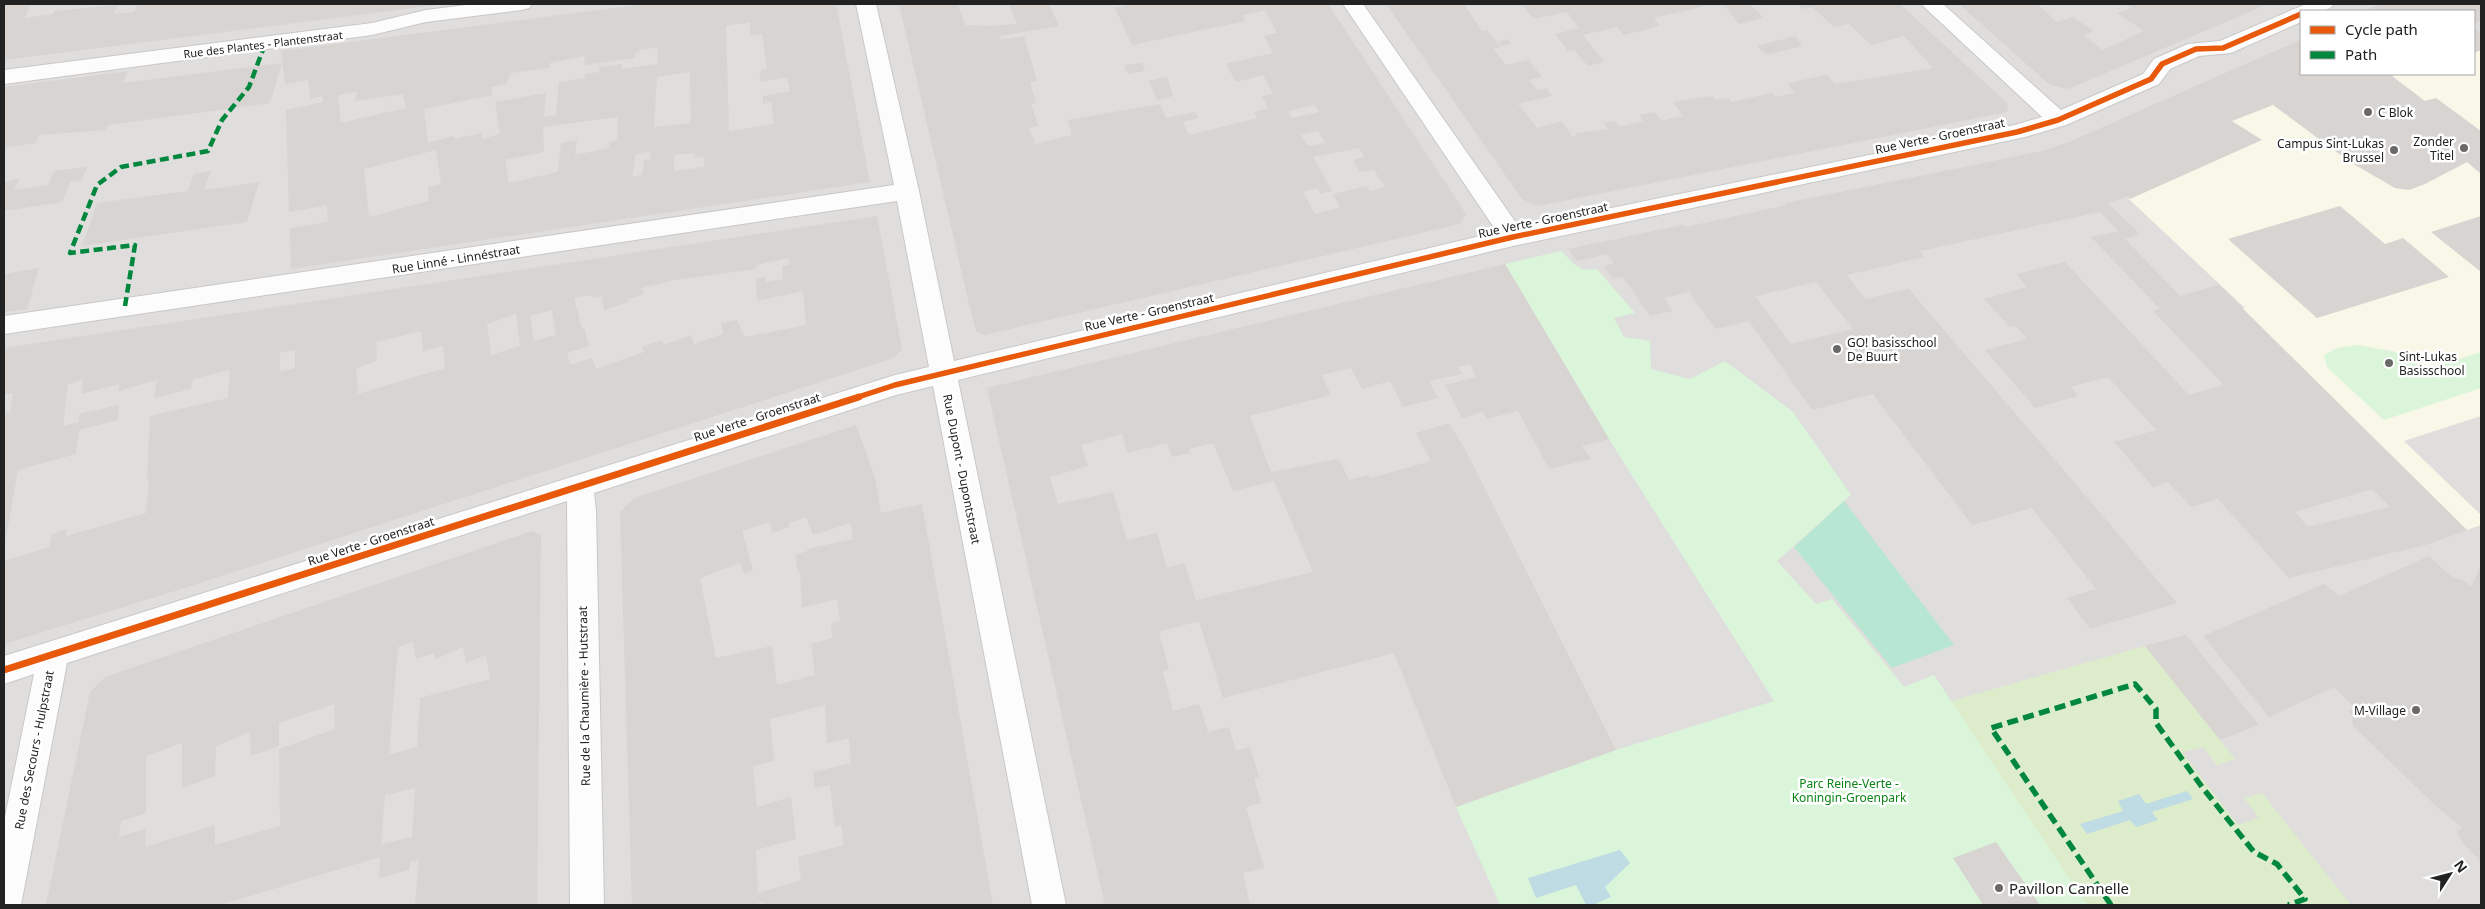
<svg xmlns="http://www.w3.org/2000/svg" width="2485" height="909" font-family="'Noto Sans',sans-serif">
	<style>
		.residential { fill: #dfdedc; fill-rule: evenodd }
		.education { fill: #f8f7e8 }
		.grass { fill: #ddeccb }
		.park { fill: #daf5da }
		.pitch { fill: #b7e6d2 }
		.parking { fill: #e0dfde }
		.water { fill: #bfdbe3 }
		.building { fill: #d7d4d2; fill-rule: evenodd }
		.lines { fill: none; stroke-linecap: round; stroke-linejoin: round }
		.minor-casing { stroke: #c9c8c7; stroke-width: 2 }
		.minor { fill: #fdfcfc; fill-rule: evenodd }
		.quiet-far1 { stroke: #00873e; stroke-width: 4.5; stroke-dasharray: 9 4.5; stroke-linecap: butt }
		.quiet { stroke: #00873e; stroke-width: 5.5; stroke-dasharray: 11 5.5; stroke-linecap: butt }
		.cycleway-far1-casing { stroke: #fff; stroke-width: 8 }
		.cycleway-casing { stroke: #fff; stroke-width: 10 }
		.cycleway-far1 { stroke: #e8590c; stroke-width: 5.5 }
		.cycleway { stroke: #e8590c; stroke-width: 7 }
		.poi-dot { fill: #6a6968; stroke: #fff; stroke-width: 2 }
		.labels { text-anchor: middle; dominant-baseline: central; stroke-width: 5; stroke-linejoin: round; paint-order: stroke }
		.far-street-label { font-size: 11px; fill: #222; stroke: #fff }
		.poi-label { font-size: 12px; fill: #222; stroke: #fff; text-anchor: start }
		.street-label { font-size: 12px; fill: #222; stroke: #fff }
		.park-label { font-size: 12px; fill: #0c8416; stroke: #fff }
		.near-poi-label { font-size: 15px; fill: #222; stroke: #fff; text-anchor: start }
	</style>
	<rect width="100%" height="100%" fill="#f0eeeb"/>
	<path class="residential" d="M 4,4 L 2481,4 L 2481,905 L 4,905 ZM 2301,11 L 2474,11 L 2474,74 L 2301,74 Z"/>
	<path class="education" d="M 2474,35 L 2481,41 L 2481,416 L 2404,441 L 2481,515 L 2481,525 L 2467,530 L 2242,309 L 2245,308 L 2068,142 L 2301,39 L 2301,74 L 2474,74 Z"/>
	<path class="grass" d="M 2145,646 L 2235,759 L 2217,765 L 2203,747 L 2182,752 L 2238,825 L 2259,818 L 2244,798 L 2262,793 L 2351,905 L 2087,905 L 1951,701 Z"/>
	<g class="park">
		<path d="M 1561,251 C 1576,265 1577,272 1597,269 L 1635,313 L 1614,318 L 1624,337 L 1650,341 L 1651,369 L 1690,379 L 1725,361 L 1793,412 L 1851,495 L 1777,561 L 1816,604 L 1832,599 L 1904,687 L 1934,675 L 2087,905 L 1500,905 L 1456,807 L 1616,750 L 1774,701 L 1609,439 L 1505,264 Z"/>
		<path d="M 2358,345 L 2396,352 L 2422,367 L 2431,368 L 2481,352 L 2481,388 L 2384,420 L 2327,367 L 2324,355 L 2337,348 Z"/>
	</g>
	<path class="pitch" d="M 1844,501 L 1954,645 L 1892,668 L 1794,547 Z"/>
	<path class="parking" d="M 1391,388 L 1423,458 L 1350,476 L 1342,455 L 1320,460 L 1299,409 Z"/>
	<g class="water">
		<path d="M 2187,791 L 2193,799 L 2152,812 L 2158,820 L 2136,827 L 2130,820 L 2087,834 L 2080,824 L 2123,811 L 2118,801 L 2139,794 L 2146,804 Z"/>
		<path d="M 1620,850 L 1630,863 L 1605,887 L 1611,897 L 1593,905 L 1586,905 L 1576,885 L 1536,898 L 1528,878 Z"/>
	</g>
	<g class="building">
		<path d="M 4,4 L 30,4 L 25,18 L 53,14 L 54,11 L 118,5 L 113,14 L 134,12 L 138,4 L 438,5 L 4,60 Z"/>
		<path d="M 645,4 L 836,4 L 870,182 L 291,269 L 290,228 L 328,222 L 327,205 L 289,212 L 286,110 L 323,102 L 322,96 L 311,99 L 308,80 L 285,84 L 281,51 ZM 750,22 L 750,36 L 762,34 L 767,69 L 759,71 L 761,82 L 787,77 L 790,91 L 763,96 L 763,104 L 771,102 L 774,124 L 729,131 L 726,26 ZM 658,47 L 657,64 L 622,69 L 622,64 L 600,67 L 599,72 L 585,74 L 585,78 L 559,82 L 556,115 L 544,117 L 546,93 L 495,102 L 500,134 L 482,139 L 481,133 L 455,139 L 453,136 L 428,143 L 424,109 L 493,95 L 491,87 L 506,84 L 511,73 L 549,68 L 550,63 L 585,56 L 584,65 L 635,58 L 635,53 L 639,52 L 640,50 ZM 690,72 L 691,123 L 654,127 L 657,77 ZM 357,92 L 355,101 L 403,94 L 406,108 L 341,123 L 338,95 ZM 618,117 L 617,140 L 609,142 L 609,148 L 575,155 L 577,140 L 561,143 L 558,172 L 509,183 L 505,160 L 544,152 L 543,127 ZM 436,150 L 441,184 L 428,187 L 429,201 L 369,217 L 364,169 ZM 651,151 L 650,160 L 644,160 L 642,175 L 632,177 L 636,154 ZM 695,153 L 694,158 L 704,157 L 704,167 L 674,171 L 674,155 Z"/>
		<path d="M 899,4 L 958,4 L 965,25 L 991,26 L 1017,24 L 1009,4 L 1049,4 L 1059,26 L 1000,36 L 1001,40 L 1024,36 L 1037,81 L 1030,82 L 1036,103 L 1031,104 L 1038,126 L 1029,128 L 1035,144 L 1072,135 L 1068,120 L 1160,104 L 1166,118 L 1195,112 L 1198,118 L 1183,122 L 1189,135 L 1257,118 L 1254,112 L 1268,108 L 1262,96 L 1273,94 L 1263,75 L 1236,82 L 1226,64 L 1273,53 L 1264,36 L 1277,33 L 1265,10 L 1243,15 L 1245,21 L 1132,45 L 1115,8 L 1133,4 L 1328,4 L 1466,214 L 1460,224 L 984,335 L 976,331 L 970,308 ZM 1315,105 L 1319,112 L 1292,118 L 1288,111 ZM 1318,131 L 1325,143 L 1308,146 L 1301,135 ZM 1359,148 L 1365,157 L 1353,160 L 1360,172 L 1374,170 L 1385,187 L 1370,191 L 1367,186 L 1333,194 L 1340,207 L 1315,214 L 1303,192 L 1318,188 L 1320,194 L 1332,191 L 1313,157 Z"/>
		<path d="M 1386,4 L 1464,4 L 1482,31 L 1487,30 L 1500,47 L 1493,49 L 1506,65 L 1529,60 L 1542,77 L 1529,80 L 1537,90 L 1547,88 L 1552,96 L 1518,104 L 1537,128 L 1562,121 L 1573,138 L 1577,133 L 1608,129 L 1604,123 L 1615,121 L 1620,127 L 1643,121 L 1639,115 L 1655,112 L 1662,121 L 1683,116 L 1673,102 L 1712,96 L 1715,100 L 1729,98 L 1731,102 L 1772,93 L 1776,97 L 1795,93 L 1787,83 L 1827,75 L 1835,84 L 1933,68 L 1904,36 L 1871,45 L 1849,24 L 1834,27 L 1812,7 L 1803,9 L 1798,4 L 1900,4 L 2008,104 L 2007,112 L 1538,206 L 1522,199 Z"/>
		<path d="M 1521,4 L 1714,4 L 1654,18 L 1660,26 L 1624,35 L 1617,27 L 1583,35 L 1604,62 L 1588,66 L 1574,50 L 1568,51 L 1555,34 L 1579,28 L 1567,12 L 1534,19 Z"/>
		<path d="M 1723,4 L 1750,4 L 1764,18 L 1739,24 Z"/>
		<path d="M 1959,4 L 2037,4 L 2057,22 L 2073,17 L 2093,31 L 2084,35 L 2103,50 L 2144,31 L 2117,13 L 2131,8 L 2125,4 L 2268,4 L 2068,89 L 2050,85 Z"/>
		<path d="M 2381,4 L 2481,4 L 2481,21 L 2474,23 L 2474,11 L 2364,11 Z"/>
		<path d="M 2474,28 L 2481,33 L 2481,50 L 2474,53 Z"/>
		<path d="M 1795,36 L 1802,46 L 1766,55 L 1757,46 Z"/>
		<path d="M 1508,39 L 1512,44 L 1502,46 L 1498,42 Z"/>
		<path d="M 2301,39 L 2301,74 L 2396,74 L 2392,76 L 2425,101 L 2436,98 L 2481,131 L 2481,174 L 2467,162 L 2425,184 L 2409,190 L 2395,188 L 2350,162 L 2273,105 L 2232,121 L 2262,140 L 2130,199 L 2127,197 L 2108,203 L 2140,234 L 2125,239 L 2180,296 L 2219,285 L 2467,530 L 2429,544 L 2289,578 L 2218,499 L 2191,507 L 2168,482 L 2153,487 L 2114,442 L 2156,430 L 2108,377 L 2071,387 L 2078,396 L 2035,408 L 1985,350 L 2027,339 L 2016,326 L 2010,327 L 1984,299 L 2027,287 L 2016,274 L 2065,262 L 2189,395 L 2224,385 L 2153,311 L 2160,309 L 2091,237 L 2118,231 L 2100,212 L 1920,251 L 1924,257 L 1847,275 L 1865,299 L 1909,289 L 2177,603 L 2090,629 L 2067,598 L 2096,589 L 2032,508 L 1972,525 L 1873,394 L 1812,410 L 1749,321 L 1715,329 L 1689,292 L 1664,298 L 1673,311 L 1650,316 L 1623,277 L 1613,279 L 1604,266 L 1614,263 L 1607,254 L 1577,261 L 1568,249 L 1683,225 L 1685,227 L 1787,205 L 1786,203 L 2042,151 L 2068,142 ZM 1816,282 L 1853,329 L 1791,344 L 1755,296 ZM 2372,489 L 2390,507 L 2308,527 L 2295,512 Z"/>
		<path d="M 282,63 L 270,103 L 108,125 L 105,130 L 39,135 L 36,143 L 4,148 L 4,87 L 128,71 L 123,83 Z"/>
		<path d="M 1142,63 L 1145,71 L 1128,74 L 1124,65 Z"/>
		<path d="M 1167,77 L 1173,96 L 1157,100 L 1149,81 Z"/>
		<path d="M 87,167 L 82,180 L 70,182 L 62,202 L 4,211 L 4,182 L 19,179 L 14,190 L 48,185 L 54,171 Z"/>
		<path d="M 211,171 L 204,190 L 259,182 L 247,222 L 82,246 L 97,203 L 188,191 L 194,174 Z"/>
		<path d="M 2340,206 L 2385,244 L 2403,238 L 2449,277 L 2317,318 L 2228,239 Z"/>
		<path d="M 877,216 L 902,349 L 894,358 L 175,591 L 4,644 L 4,561 L 49,547 L 52,534 L 67,529 L 66,536 L 146,513 L 149,480 L 147,481 L 150,416 L 228,398 L 230,370 L 193,379 L 191,389 L 154,398 L 157,380 L 119,391 L 119,384 L 82,394 L 83,380 L 68,384 L 63,426 L 79,422 L 79,414 L 119,405 L 118,420 L 79,430 L 76,454 L 18,470 L 4,549 L 4,413 L 10,412 L 13,393 L 4,395 L 4,348 ZM 789,258 L 789,265 L 782,266 L 783,279 L 766,282 L 766,277 L 756,278 L 757,301 L 803,291 L 806,325 L 745,337 L 737,320 L 721,323 L 723,334 L 694,344 L 691,335 L 664,345 L 662,340 L 642,347 L 644,352 L 596,369 L 592,358 L 570,365 L 567,353 L 589,346 L 584,328 L 582,328 L 574,298 L 592,295 L 593,298 L 602,296 L 604,310 L 629,302 L 628,299 L 644,294 L 642,288 L 675,280 L 756,269 L 756,265 ZM 552,310 L 556,335 L 534,341 L 530,316 ZM 516,314 L 520,346 L 491,355 L 487,324 ZM 421,331 L 423,351 L 443,346 L 445,368 L 358,394 L 356,368 L 377,361 L 376,342 ZM 295,350 L 295,368 L 280,371 L 280,353 Z"/>
		<path d="M 2481,216 L 2481,272 L 2431,232 Z"/>
		<path d="M 1505,264 L 1609,439 L 1582,446 L 1591,459 L 1549,469 L 1518,411 L 1487,419 L 1482,412 L 1462,418 L 1445,385 L 1476,377 L 1470,364 L 1458,367 L 1462,374 L 1429,381 L 1438,398 L 1403,407 L 1390,381 L 1362,389 L 1351,368 L 1322,375 L 1331,395 L 1250,416 L 1271,472 L 1339,459 L 1349,480 L 1368,475 L 1371,478 L 1431,461 L 1416,433 L 1449,423 L 1466,451 L 1616,750 L 1456,807 L 1394,653 L 1223,698 L 1199,621 L 1159,632 L 1169,670 L 1163,672 L 1173,711 L 1199,704 L 1208,732 L 1229,727 L 1236,751 L 1250,747 L 1259,777 L 1254,778 L 1261,803 L 1246,807 L 1264,868 L 1243,873 L 1250,905 L 1105,905 L 987,388 ZM 1122,434 L 1128,453 L 1167,443 L 1172,457 L 1190,453 L 1189,449 L 1213,443 L 1233,491 L 1274,481 L 1313,572 L 1196,600 L 1184,563 L 1167,568 L 1157,533 L 1127,540 L 1113,492 L 1058,504 L 1050,477 L 1088,466 L 1081,445 Z"/>
		<path d="M 39,268 L 27,309 L 4,312 L 4,274 Z"/>
		<path d="M 856,425 L 875,477 L 881,513 L 922,504 L 993,905 L 763,905 L 763,902 L 751,905 L 632,905 L 620,512 L 634,498 ZM 806,517 L 813,535 L 851,523 L 853,539 L 807,549 L 808,551 L 795,555 L 798,573 L 800,572 L 802,608 L 837,599 L 840,621 L 831,623 L 832,638 L 811,644 L 815,675 L 777,685 L 772,646 L 716,658 L 700,578 L 740,563 L 744,574 L 753,570 L 742,531 L 770,522 L 772,533 L 789,527 L 789,523 ZM 825,705 L 827,743 L 849,738 L 851,763 L 813,772 L 815,788 L 830,785 L 835,827 L 841,825 L 844,845 L 798,857 L 801,880 L 758,893 L 756,850 L 796,839 L 791,797 L 757,807 L 753,766 L 774,761 L 770,719 Z"/>
		<path d="M 532,531 L 541,535 L 537,905 L 415,905 L 419,860 L 410,862 L 409,870 L 379,878 L 380,857 L 220,905 L 46,905 L 90,692 L 105,677 ZM 413,642 L 416,659 L 434,653 L 436,659 L 463,647 L 466,663 L 486,655 L 490,679 L 420,698 L 417,747 L 389,755 L 398,647 ZM 334,704 L 335,729 L 279,749 L 280,826 L 215,845 L 215,825 L 145,847 L 146,829 L 119,837 L 121,821 L 146,813 L 146,756 L 182,743 L 182,788 L 215,776 L 216,746 L 250,732 L 251,756 L 279,746 L 279,723 ZM 415,788 L 412,837 L 381,844 L 385,795 Z"/>
		<path d="M 2429,556 L 2453,578 L 2463,580 L 2471,587 L 2481,566 L 2481,862 L 2463,843 L 2457,832 L 2462,827 L 2438,808 L 2353,726 L 2352,716 L 2348,711 L 2355,709 L 2334,687 L 2269,717 L 2203,636 L 2324,584 L 2339,596 Z"/>
		<path d="M 2186,635 L 2259,725 L 2220,740 L 2145,646 Z"/>
		<path d="M 1996,842 L 2040,905 L 1983,905 L 1953,858 Z"/>
	</g>
	<g class="lines">
		<g class="minor-casing">
			<g id="minor">
				<path d="M 474,4 L 532,4 L 529,8 L 522,10 L 426,22 L 372,35 L 4,84 L 4,70 L 372,23 L 426,10 Z"/>
				<path d="M 856,4 L 876,4 L 919,191 L 954,361 L 1497,232 L 1343,4 L 1363,4 L 1519,227 L 2015,125 L 2042,117 L 1921,4 L 1943,4 L 2061,110 L 2143,74 L 2154,59 L 2188,44 L 2220,41 L 2306,4 L 2334,4 C 2327,14 2313,11 2301,11 L 2301,22 L 2231,53 L 2199,56 L 2170,69 L 2159,84 L 2066,125 L 2025,137 L 1513,246 L 958,380 L 1066,905 L 1032,905 L 933,386 L 896,395 L 594,493 L 596,510 L 604,905 L 570,905 L 567,501 L 67,663 L 21,905 L 4,905 L 4,822 L 34,674 L 4,684 L 4,656 L 895,375 L 929,367 L 897,201 L 4,334 L 4,316 L 894,185 Z"/>
			</g>
		</g>
		<use href="#minor" class="minor"/>
		<path class="quiet-far1" d="M 125,306 L 135,245 L 70,253 L 97,185 L 121,167 L 208,151 L 222,120 L 249,87 L 265,44"/>
		<path class="quiet" d="M 2111,905 L 1991,728 L 2135,684 L 2156,709 L 2156,723 L 2202,787 L 2254,852 L 2277,864 L 2305,899 L 2288,905"/>
		<g class="cycleway-far1-casing">
			<path id="cycleway-far1" d="M 855,398 L 895,385 L 1513,237 L 2017,132 L 2058,120 L 2151,79 L 2162,64 L 2196,49 L 2223,48 L 2301,14"/>
		</g>
		<g class="cycleway-casing">
			<path id="cycleway" d="M 4,670 L 859,397"/>
		</g>
		<use href="#cycleway-far1" class="cycleway-far1"/>
		<use href="#cycleway" class="cycleway"/>
	</g>
	<g class="poi-dot">
		<circle cx="2368" cy="112" r="5"/>
		<circle cx="2464" cy="148" r="5"/>
		<circle cx="2394" cy="150" r="5"/>
		<circle cx="1837" cy="349" r="5"/>
		<circle cx="2389" cy="363" r="5"/>
		<circle cx="2416" cy="710" r="5"/>
		<circle cx="1999" cy="888" r="5"/>
	</g>
	<g class="labels">
		<g class="far-street-label">
			<text transform="translate(263 44) rotate(-7)">Rue des Plantes - Plantenstraat</text>
		</g>
		<g class="poi-label">
			<text x="2378" y="112">C Blok</text>
			<text x="2454" y="141" text-anchor="end">Zonder<tspan x="2454" dy="14">Titel</tspan></text>
			<text x="2384" y="143" text-anchor="end">Campus Sint-Lukas<tspan x="2384" dy="14">Brussel</tspan></text>
			<text x="1847" y="342">GO! basisschool<tspan x="1847" dy="14">De Buurt</tspan></text>
			<text x="2399" y="356">Sint-Lukas<tspan x="2399" dy="14">Basisschool</tspan></text>
			<text x="2406" y="710" text-anchor="end">M-Village</text>
		</g>
		<g class="street-label">
			<text transform="translate(1940 136) rotate(-12)">Rue Verte - Groenstraat</text>
			<text transform="translate(1543 220) rotate(-12)">Rue Verte - Groenstraat</text>
			<text transform="translate(456 259) rotate(-9)">Rue Linné - Linnéstraat</text>
			<text transform="translate(1149 312) rotate(-13)">Rue Verte - Groenstraat</text>
			<text transform="translate(757 417) rotate(-18)">Rue Verte - Groenstraat</text>
			<text transform="translate(962 469) rotate(79)">Rue Dupont - Dupontstraat</text>
			<text transform="translate(371 541) rotate(-18)">Rue Verte - Groenstraat</text>
			<text transform="translate(584 696) rotate(-91)">Rue de la Chaumière - Hutstraat</text>
			<text transform="translate(34 750) rotate(-79)">Rue des Secours - Hulpstraat</text>
		</g>
		<g class="park-label">
			<text x="1849" y="783">Parc Reine-Verte -<tspan x="1849" dy="14">Koningin-Groenpark</tspan></text>
		</g>
		<g class="near-poi-label">
			<text x="2009" y="888">Pavillon Cannelle</text>
		</g>
	</g>
	<rect width="2485" height="909" fill="none" stroke="#222222" stroke-width="10"/>
	<rect x="2300" y="10" width="175" height="65" fill="#ffffff" stroke="#a7a7a7"/>
	<rect x="2310" y="26" width="25" height="8" fill="#e8590c" stroke="#a7a7a7"/>
	<text x="2345" y="35" font-size="15" fill="#222222">Cycle path</text>
	<rect x="2310" y="51" width="25" height="8" fill="#00873e" stroke="#a7a7a7"/>
	<text x="2345" y="60" font-size="15" fill="#222222">Path</text>
	<g transform="translate(2450 874) rotate(54)" stroke="#ffffff" stroke-width="4" paint-order="stroke">
	<path d="M0-4L9 19L0 12L-9 19Z" fill="#222222"/>
	<text y="-8" font-size="14" font-weight="bold" text-anchor="middle" fill="#222222">N</text>
	</g>
</svg>
